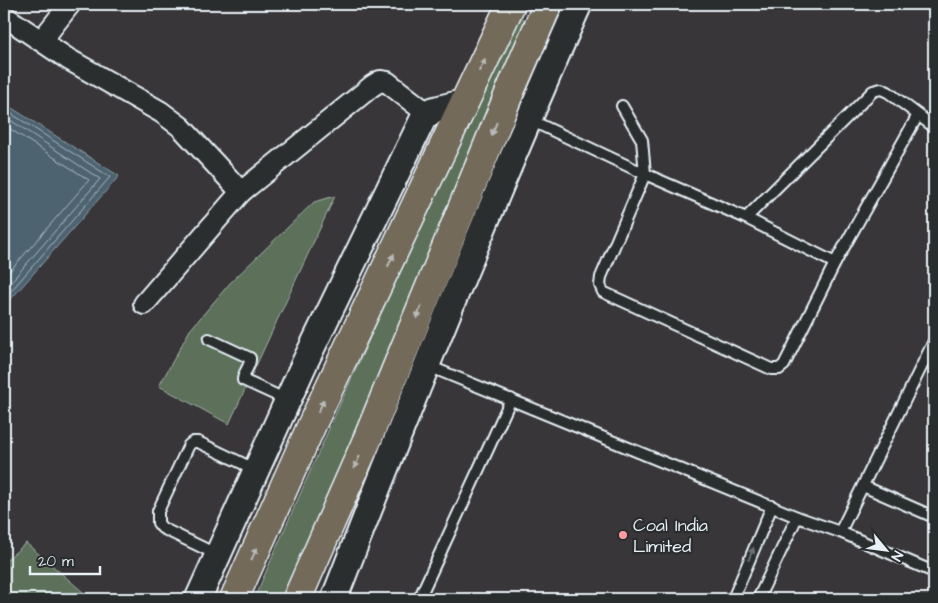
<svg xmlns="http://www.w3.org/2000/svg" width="938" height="603" font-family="'Architects Daughter',sans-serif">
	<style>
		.green { fill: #5b6f5a; stroke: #a2b0a9 }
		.water { fill: #4d6370; stroke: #8b9ca6 }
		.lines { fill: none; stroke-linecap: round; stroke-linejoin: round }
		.shore { stroke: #aab8c2; stroke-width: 1 }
		.service-casing { stroke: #e8f1f8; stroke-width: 14 }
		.minor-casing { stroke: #e8f1f8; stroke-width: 24 }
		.tertiary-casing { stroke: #e8f1f8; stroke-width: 29 }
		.primary-casing { stroke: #e8f1f8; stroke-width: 31 }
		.service { stroke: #2a2d2e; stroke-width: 10 }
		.minor { stroke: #2a2d2e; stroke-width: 20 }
		.tertiary { stroke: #2a2d2e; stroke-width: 25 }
		.primary { stroke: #736b5a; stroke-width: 28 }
		.oneway { fill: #b9bbb9 }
		.oneway2 { fill: #6c7275 }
		.poi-dot { fill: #ff9aa2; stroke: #2a2d2e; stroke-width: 2 }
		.labels { text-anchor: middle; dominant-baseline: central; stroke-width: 4.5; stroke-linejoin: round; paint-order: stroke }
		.poi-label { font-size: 18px; fill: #e8f1f8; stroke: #2a2d2e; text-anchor: start }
	</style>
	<rect width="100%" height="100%" fill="#383639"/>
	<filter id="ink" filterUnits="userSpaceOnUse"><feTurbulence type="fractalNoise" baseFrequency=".02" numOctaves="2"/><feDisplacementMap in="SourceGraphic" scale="10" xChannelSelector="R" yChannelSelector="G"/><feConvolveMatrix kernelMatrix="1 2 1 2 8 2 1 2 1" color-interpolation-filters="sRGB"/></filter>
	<g filter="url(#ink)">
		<g class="green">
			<path d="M 520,17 L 529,22 L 487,116 L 364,412 L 282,599 L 254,599 C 339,404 427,209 520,17 Z"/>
			<path d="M 335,196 L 229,424 L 159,386 L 190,330 L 230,283 L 314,202 Z"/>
			<path d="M 26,543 L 91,599 L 4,599 L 4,562 Z"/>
		</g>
		<path class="water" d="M 4,103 L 119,176 L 4,307 Z"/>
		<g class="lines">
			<g class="shore">
				<path d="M 4,109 L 110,177 L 4,299"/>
				<path d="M 4,116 L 100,179 L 4,290"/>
				<path d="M 4,125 L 89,180 L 4,278"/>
			</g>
			<g class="service-casing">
				<g id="service">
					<path d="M 622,106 L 642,140 L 645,174 L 601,277 L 600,285 L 603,292 L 771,369 L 779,369 L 784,365 L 835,263 L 918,115"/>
					<path d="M 528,119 L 645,174 L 746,218 L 835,263"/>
					<path d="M 746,218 L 873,91 L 881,89 L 888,92 L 934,127"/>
					<path d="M 209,339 L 250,358 C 251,366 243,372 243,380 L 287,400"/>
					<path d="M 426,365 L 797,517 L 840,532 L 934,572"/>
					<path d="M 863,486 L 934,517"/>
					<path d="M 840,532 L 934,341"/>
					<path d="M 218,555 L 162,528 L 158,523 L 158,511 L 189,445 L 193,442 L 198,442 L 256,470"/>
					<path d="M 419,599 L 511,399"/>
					<path d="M 733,599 L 772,506"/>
					<path d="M 758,599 L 797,517"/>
				</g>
			</g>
			<g class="minor-casing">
				<g id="minor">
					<path d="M 4,16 L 68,59 L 161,112 L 181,127 L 241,192 L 372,86 L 380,81 L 387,82 L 428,114"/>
					<path d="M 42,40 L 70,4"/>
					<path d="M 144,304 L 241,192"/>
				</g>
			</g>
			<g class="tertiary-casing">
				<g id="tertiary">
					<path d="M 198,599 L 305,362 L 423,119 L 433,110 L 465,102"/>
					<path d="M 334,599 C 412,399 492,200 579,4"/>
				</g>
			</g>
			<g class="primary-casing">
				<g id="primary">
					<path d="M 234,599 L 314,420 L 511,4"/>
					<path d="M 297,599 L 367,440 L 511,89 L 548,4"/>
				</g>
			</g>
			<use href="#service" class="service"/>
			<use href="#minor" class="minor"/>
			<use href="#tertiary" class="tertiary"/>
			<use href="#primary" class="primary"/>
		</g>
		<defs><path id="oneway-solid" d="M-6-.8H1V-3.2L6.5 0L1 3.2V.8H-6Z" transform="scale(1.25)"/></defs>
		<g class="oneway">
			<use href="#oneway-solid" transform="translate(482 65) rotate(-65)"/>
			<use href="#oneway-solid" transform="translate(494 129) rotate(112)"/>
			<use href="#oneway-solid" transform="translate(391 260) rotate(-65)"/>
			<use href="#oneway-solid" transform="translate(419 312) rotate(112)"/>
			<use href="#oneway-solid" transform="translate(321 406) rotate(-65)"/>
			<use href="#oneway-solid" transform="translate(357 462) rotate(114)"/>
			<use href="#oneway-solid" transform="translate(254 554) rotate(-67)"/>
		</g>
		<use class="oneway2" href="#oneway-solid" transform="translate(751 554) rotate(-67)"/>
	</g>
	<circle class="poi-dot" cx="623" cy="535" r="5"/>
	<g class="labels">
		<g class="poi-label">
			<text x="633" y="525">Coal India<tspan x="633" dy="21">Limited</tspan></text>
		</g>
	</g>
	<rect width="938" height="603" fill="none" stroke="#2a2d2e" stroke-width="20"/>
	<rect x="10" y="10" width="918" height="583" fill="none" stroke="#e8f1f8" stroke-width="2" filter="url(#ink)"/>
	<g transform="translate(886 550) rotate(119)" stroke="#2a2d2e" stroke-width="4" paint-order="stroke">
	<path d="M0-4L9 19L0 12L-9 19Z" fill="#e8f1f8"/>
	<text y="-8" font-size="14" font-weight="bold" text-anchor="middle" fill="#e8f1f8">N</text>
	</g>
	<path d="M30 566v8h70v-8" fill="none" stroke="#e8f1f8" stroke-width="2.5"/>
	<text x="38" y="566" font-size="15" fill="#e8f1f8" stroke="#2a2d2e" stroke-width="4" paint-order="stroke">20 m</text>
</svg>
